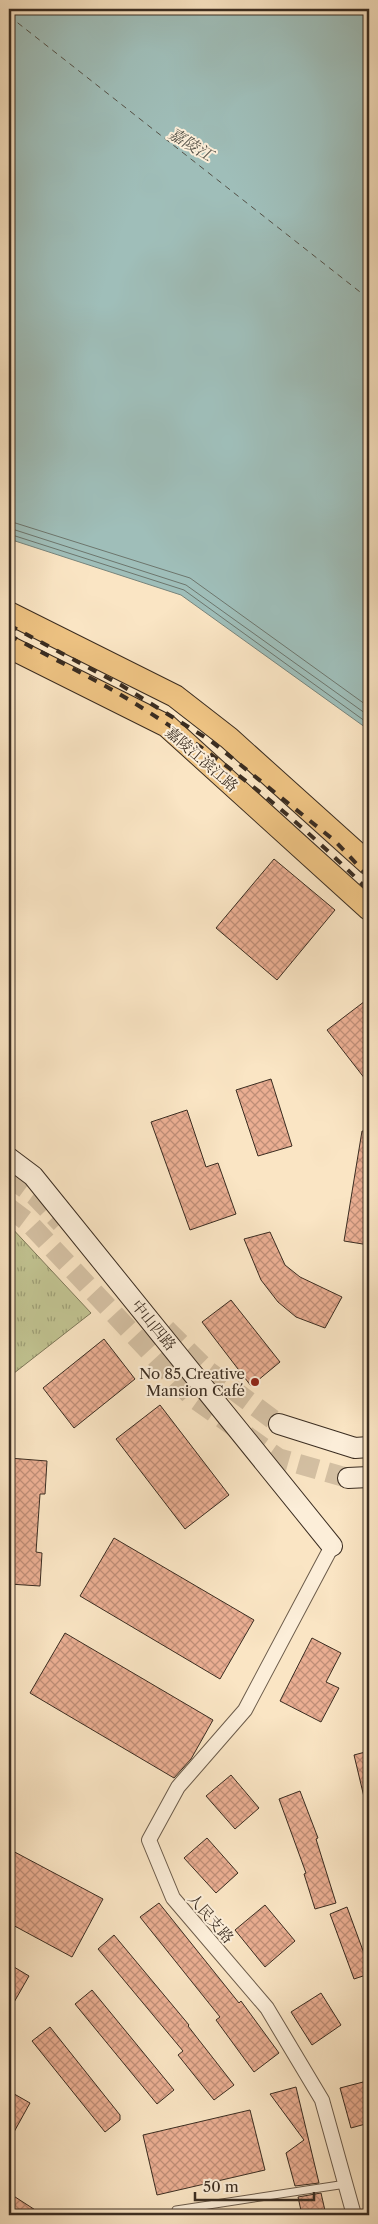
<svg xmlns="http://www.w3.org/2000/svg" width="378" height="2224" font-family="'Libre Caslon Text','Noto Serif SC',serif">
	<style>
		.grass { fill: url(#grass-tufts); stroke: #7e7859 }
		.water { fill: #9fbeb9; stroke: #77847c }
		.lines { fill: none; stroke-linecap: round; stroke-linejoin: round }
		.shore { stroke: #6d766d; stroke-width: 1 }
		.ferry { stroke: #545147; stroke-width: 1; stroke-dasharray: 6 5; stroke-linecap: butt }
		.building { fill: url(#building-cross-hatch); stroke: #3b2d21 }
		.secondary-tunnel { stroke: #d4c0a3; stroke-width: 20; stroke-dasharray: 20 10; stroke-linecap: butt }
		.lane-casing { stroke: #6b5b4a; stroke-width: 9 }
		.street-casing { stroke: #6b5b4a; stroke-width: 16 }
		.secondary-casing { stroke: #3b2d21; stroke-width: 22 }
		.primary-casing { stroke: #3b2d21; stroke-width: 24 }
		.lane { stroke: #fceed9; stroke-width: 7 }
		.street { stroke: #fceed9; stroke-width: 14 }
		.secondary { stroke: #fceed9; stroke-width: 20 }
		.primary { stroke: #edc282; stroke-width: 22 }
		.rail { stroke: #3b2d21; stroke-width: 4; stroke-dasharray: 9 9; stroke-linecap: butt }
		.poi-dot { fill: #8f2418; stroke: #fceed9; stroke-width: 2 }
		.labels { text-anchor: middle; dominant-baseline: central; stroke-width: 4; stroke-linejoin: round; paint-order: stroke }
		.street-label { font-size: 15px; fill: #3b2d21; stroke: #fceed9 }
		.poi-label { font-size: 15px; fill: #3b2d21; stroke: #fceed9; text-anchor: end }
		.water-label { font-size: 16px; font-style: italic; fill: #545147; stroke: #fceed9 }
	</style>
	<defs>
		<pattern id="grass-tufts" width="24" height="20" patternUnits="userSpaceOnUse" patternTransform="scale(1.25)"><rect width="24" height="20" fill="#c1c391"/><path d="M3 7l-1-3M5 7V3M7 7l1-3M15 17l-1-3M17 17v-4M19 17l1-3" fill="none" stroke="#9e9f76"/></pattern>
		<pattern id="building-cross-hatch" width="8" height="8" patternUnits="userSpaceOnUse" patternTransform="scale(1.25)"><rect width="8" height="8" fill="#eaae92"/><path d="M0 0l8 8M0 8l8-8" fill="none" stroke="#bf8e77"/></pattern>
	</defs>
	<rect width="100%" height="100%" fill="#fae5c4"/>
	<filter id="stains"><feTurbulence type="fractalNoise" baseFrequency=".004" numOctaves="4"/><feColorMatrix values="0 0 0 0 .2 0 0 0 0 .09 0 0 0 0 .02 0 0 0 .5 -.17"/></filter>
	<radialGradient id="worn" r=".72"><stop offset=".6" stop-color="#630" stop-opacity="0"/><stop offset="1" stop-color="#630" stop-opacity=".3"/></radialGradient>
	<path class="grass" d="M 9,1225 L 91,1313 L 9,1377 Z"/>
	<path class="water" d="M 9,9 L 369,9 L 369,730 L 181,595 L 9,539 Z"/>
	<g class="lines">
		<g class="shore">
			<path d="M 9,521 L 190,578 L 369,707"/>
			<path d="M 9,528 L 186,585 L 369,716"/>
			<path d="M 9,534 L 184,590 L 369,724"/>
		</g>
		<path class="ferry" d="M 9,16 L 369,299"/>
	</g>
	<g class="building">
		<path d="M 274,859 L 335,910 L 277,980 L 216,928 Z"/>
		<path d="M 369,998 L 369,1084 L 327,1030 Z"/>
		<path d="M 271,1079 L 292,1146 L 258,1156 L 236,1090 Z"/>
		<path d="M 187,1110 L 206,1167 L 218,1163 L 236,1214 L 190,1230 L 151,1122 Z"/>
		<path d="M 362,1131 L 369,1132 L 369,1245 L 344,1241 Z"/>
		<path d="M 270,1232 L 285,1265 L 300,1277 L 342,1297 L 325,1328 L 296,1317 L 278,1302 L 261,1280 L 244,1239 Z"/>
		<path d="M 231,1300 L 280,1362 L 251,1386 L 202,1322 Z"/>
		<path d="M 104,1339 L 135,1379 L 74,1428 L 43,1388 Z"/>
		<path d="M 160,1405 L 229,1495 L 185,1529 L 116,1439 Z"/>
		<path d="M 9,1458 L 47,1461 L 45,1494 L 40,1494 L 36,1552 L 42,1553 L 40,1586 L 9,1584 Z"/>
		<path d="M 114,1538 L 254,1620 L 220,1679 L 80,1596 Z"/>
		<path d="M 65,1633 L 213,1720 L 191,1759 L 174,1778 L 30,1693 Z"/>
		<path d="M 312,1638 L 341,1653 L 326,1682 L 339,1688 L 321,1722 L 280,1701 Z"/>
		<path d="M 369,1751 L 369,1796 L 364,1797 L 354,1755 Z"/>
		<path d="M 231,1775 L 259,1808 L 235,1829 L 206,1796 Z"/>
		<path d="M 300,1791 L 318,1838 L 316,1839 L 336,1903 L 315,1909 L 304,1874 L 306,1873 L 279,1799 Z"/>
		<path d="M 207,1838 L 238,1873 L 216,1893 L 184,1858 Z"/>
		<path d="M 9,1849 L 103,1899 L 72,1957 L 9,1923 Z"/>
		<path d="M 159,1903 L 239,2003 L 241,2001 L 279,2053 L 254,2072 L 216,2020 L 220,2017 L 140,1917 Z"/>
		<path d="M 265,1905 L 295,1941 L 265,1967 L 235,1930 Z"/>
		<path d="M 347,1907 L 369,1967 L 369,1974 L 354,1979 L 330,1914 Z"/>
		<path d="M 114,1935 L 189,2025 L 188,2026 L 234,2085 L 214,2100 L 178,2055 L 183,2051 L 98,1949 Z"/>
		<path d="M 9,1964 L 29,1976 L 9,2011 Z"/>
		<path d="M 92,1990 L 174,2090 L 157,2104 L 75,2004 Z"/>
		<path d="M 321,1993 L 341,2025 L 312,2045 L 291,2012 Z"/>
		<path d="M 50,2027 L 120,2115 L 120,2120 L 105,2132 L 32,2041 Z"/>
		<path d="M 367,2081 L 369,2090 L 369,2123 L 351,2128 L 340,2088 Z"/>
		<path d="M 296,2087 L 319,2183 L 295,2186 L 286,2153 L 304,2140 L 270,2094 Z"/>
		<path d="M 9,2091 L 30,2103 L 9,2141 Z"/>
		<path d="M 250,2110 L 265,2170 L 157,2195 L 143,2135 Z"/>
		<path d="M 9,2193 L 43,2215 L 9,2215 Z"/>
		<path d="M 321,2193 L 326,2215 L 302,2215 L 298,2197 Z"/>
	</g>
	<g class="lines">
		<g class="secondary-tunnel">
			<path d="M 9,1177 L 35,1196 L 61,1223"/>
			<path d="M 9,1208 L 29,1223 L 192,1397 L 278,1458 L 348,1478"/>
			<path d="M 166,1329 L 208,1371 L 279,1424"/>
		</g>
		<g class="lane-casing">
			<path id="lane" d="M 176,2210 L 346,2184"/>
		</g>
		<g class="street-casing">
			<path id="street" d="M 332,1546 L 245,1710 L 178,1787 L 149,1840 L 173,1898 L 267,2008 L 322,2100 L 354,2215"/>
		</g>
		<g class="secondary-casing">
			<g id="secondary">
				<path d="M 9,1158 L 33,1176 L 332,1546"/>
				<path d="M 279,1424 L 355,1448 L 369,1447"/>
				<path d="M 348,1478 L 369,1477"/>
			</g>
		</g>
		<g class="primary-casing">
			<g id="primary">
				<path d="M 9,613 L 175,696 L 229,738 L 369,864"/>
				<path d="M 9,647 L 167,726 L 369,909"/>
			</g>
		</g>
		<use href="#lane" class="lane"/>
		<use href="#street" class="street"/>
		<use href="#secondary" class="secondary"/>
		<use href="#primary" class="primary"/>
		<g class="rail">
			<path d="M 9,625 L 121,685 L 211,741 L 335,841 L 369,877"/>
			<path d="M 9,635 C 44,654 81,672 116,692 C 209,747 294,815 369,891"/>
		</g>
	</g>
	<circle class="poi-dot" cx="255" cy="1382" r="5"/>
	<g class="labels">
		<g class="street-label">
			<text transform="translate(202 759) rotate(41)">嘉陵江滨江路</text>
			<text transform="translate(154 1325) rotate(51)">中山四路</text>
			<text transform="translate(211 1918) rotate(49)">人民支路</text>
		</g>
		<g class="poi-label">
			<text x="245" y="1373">No 85 Creative<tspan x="245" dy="17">Mansion Café</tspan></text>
		</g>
		<g class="water-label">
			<text transform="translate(191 144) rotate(31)">嘉陵江</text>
		</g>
	</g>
	<rect width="378" height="2224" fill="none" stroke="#fae5c4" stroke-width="30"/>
	<rect x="10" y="10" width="358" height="2204" fill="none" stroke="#3b2d21" stroke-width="2.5"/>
	<rect x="15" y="15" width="348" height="2194" fill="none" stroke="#3b2d21"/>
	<path d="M195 2192v8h119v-8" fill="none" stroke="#3b2d21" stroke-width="2.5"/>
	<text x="203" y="2192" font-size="15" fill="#3b2d21" stroke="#fceed9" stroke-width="4" paint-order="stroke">50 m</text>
	<rect width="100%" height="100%" filter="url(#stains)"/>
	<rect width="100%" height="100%" fill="url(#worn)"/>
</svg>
